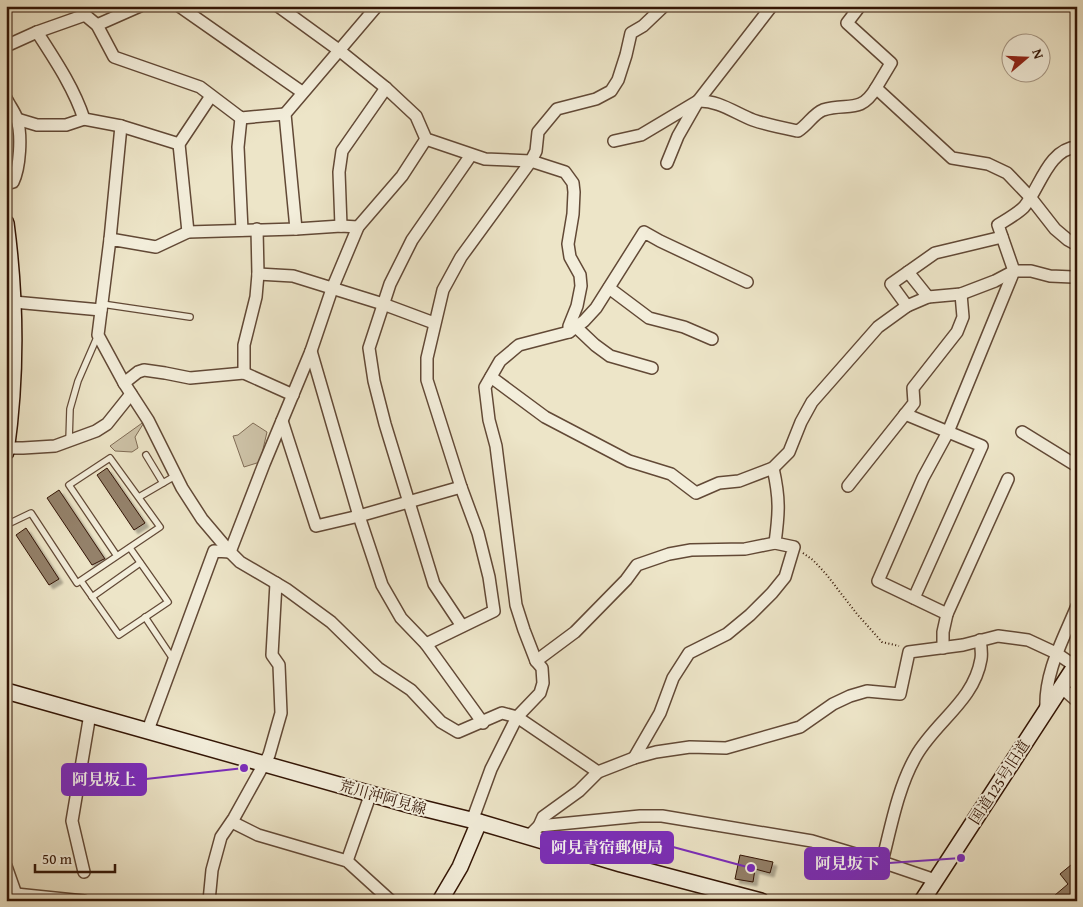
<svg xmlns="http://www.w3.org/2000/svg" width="1083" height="907" font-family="'Gentium Book Plus','Noto Serif JP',serif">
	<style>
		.green { fill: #cdc2a7; stroke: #806c56 }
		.building { fill: #94816a; stroke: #331505; filter: url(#shadow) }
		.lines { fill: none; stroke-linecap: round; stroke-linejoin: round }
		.lane-casing { stroke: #624936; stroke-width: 8 }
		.street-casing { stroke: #624936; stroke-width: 14 }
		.secondary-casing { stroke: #331505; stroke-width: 18 }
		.path { stroke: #331505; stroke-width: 2; stroke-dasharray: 1 2.5; stroke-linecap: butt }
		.lane { stroke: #f3eedb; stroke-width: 5.5 }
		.street { stroke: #f3eedb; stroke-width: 11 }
		.secondary { stroke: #f3eedb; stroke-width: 15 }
		.labels { text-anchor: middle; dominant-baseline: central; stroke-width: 4; stroke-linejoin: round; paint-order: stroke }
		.street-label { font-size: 15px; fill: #331505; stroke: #f3eedb }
		.leader { fill: none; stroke: #7b2cbf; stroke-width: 2 }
		.callout-dot { fill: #7b2cbf; stroke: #f3eedb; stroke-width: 2 }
		.callout { fill: #7b2cbf; stroke: #7b2cbf; stroke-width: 2 }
		.callout-label { font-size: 16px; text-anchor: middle; font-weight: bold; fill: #fff }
	</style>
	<defs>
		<filter id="shadow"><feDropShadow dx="4" dy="4" stdDeviation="1" flood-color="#0004"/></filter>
	</defs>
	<rect width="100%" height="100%" fill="#ede5c8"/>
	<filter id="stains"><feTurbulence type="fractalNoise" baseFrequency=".004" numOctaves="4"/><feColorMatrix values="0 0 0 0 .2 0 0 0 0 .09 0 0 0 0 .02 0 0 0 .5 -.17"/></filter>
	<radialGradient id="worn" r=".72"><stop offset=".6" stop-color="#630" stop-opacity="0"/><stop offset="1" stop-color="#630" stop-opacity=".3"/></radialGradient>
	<g class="green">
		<path d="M 145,421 L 135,437 L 138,448 L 132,452 L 115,451 L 110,446 Z"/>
		<path d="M 253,423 L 267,432 L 260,462 L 244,467 L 233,436 L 238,435 Z"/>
	</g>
	<g class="building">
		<path d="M 107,468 L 145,523 L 134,530 L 97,475 Z"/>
		<path d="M 59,490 L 105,559 L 104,559 L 92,565 L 47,498 Z"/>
		<path d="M 26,528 L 59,579 L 49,585 L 16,535 Z"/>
		<path d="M 740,855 L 773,862 L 770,873 L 755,869 L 753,882 L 735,879 Z"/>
		<path d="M 1077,860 L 1077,901 L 1048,901 L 1068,884 L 1060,874 Z"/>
	</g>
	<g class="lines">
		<g class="lane-casing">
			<g id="lane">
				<path d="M 102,304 L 190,317"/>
				<path d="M 69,441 L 70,409 L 78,381 L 98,335"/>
				<path d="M 146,455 L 163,483"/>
				<path d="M 139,497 L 175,476"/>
				<path d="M 6,525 L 31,513 L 77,583 L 160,527 L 110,458 L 69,485 L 117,556"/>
				<path d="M 81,581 L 119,635 L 168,602 L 130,548"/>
				<path d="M 92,597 L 140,563"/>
				<path d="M 145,617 L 173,659"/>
			</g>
		</g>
		<g class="street-casing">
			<g id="street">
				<path d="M 179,6 L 302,92"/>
				<path d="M 278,6 L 340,51 L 386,88 L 416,116 L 426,139 L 485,159 L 531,161 L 565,172 L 573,183 L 574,192 L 573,214 L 568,244 L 570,257 L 580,275 L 581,286 L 577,306 L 569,326 L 569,332"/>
				<path d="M 860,6 L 847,23 L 891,63 L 876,88 L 952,158 L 988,164 L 1007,173 L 1030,197 L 1055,229 L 1068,240 L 1077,245"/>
				<path d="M 97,25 L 140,6"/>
				<path d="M 6,46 L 37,32 L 85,15 L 97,25 L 114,57 L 200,87 L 241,118 L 285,114"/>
				<path d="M 6,98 C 9,105 15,112 17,119 C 22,135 20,168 13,182 L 6,184"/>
				<path d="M 241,118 L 238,147 L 242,230"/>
				<path d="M 17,119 L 37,125 L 66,125 L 84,119 C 74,88 55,60 37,32"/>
				<path d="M 84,119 L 121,126 L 179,144"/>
				<path d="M 614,141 L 641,135 L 698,101 C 718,100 735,113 753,120 C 767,125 783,128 798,131 C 808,125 813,114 823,110 C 847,102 860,115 876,88"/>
				<path d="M 667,163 L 678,136 L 698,101 L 771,7"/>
				<path d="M 341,226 L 339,172 L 342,151 L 386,88"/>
				<path d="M 358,227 L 341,226 L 296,229 L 188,232 L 156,247 L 110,239 L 98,335 L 124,383 L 148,420 L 182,488 L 202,519 L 230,552 L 240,562 L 286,589 L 331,622 L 378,668 L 411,690 L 441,722 L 458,732 L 502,713 L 517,717 L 598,772"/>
				<path d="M 296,229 L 285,114 L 377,6"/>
				<path d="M 188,232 L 179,144 L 211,96"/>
				<path d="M 110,239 L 121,126"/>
				<path d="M 908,272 L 928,297"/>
				<path d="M 258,274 L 293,276 L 383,304 L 434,323"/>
				<path d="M 609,288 L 649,318 L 684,327 L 712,339"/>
				<path d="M 14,302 L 101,310"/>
				<path d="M 907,306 L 891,284 L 935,253 L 1002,237"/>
				<path d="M 576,327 L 595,345 L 610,356 L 652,368"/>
				<path d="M 311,351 L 359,516 L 382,585 L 401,618 L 426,644 L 494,611 L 489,577 L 478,533 L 461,487 L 427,380 L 427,358 L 443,290 L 461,257 L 531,161 L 536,151 L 538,132 L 557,109 L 596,99 L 611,91 L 618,80 L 626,55 L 631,33 L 643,26 L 664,6"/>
				<path d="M 244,373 L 244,345 L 256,297 L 258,274 L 257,229"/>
				<path d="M 491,377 L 545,417 L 629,461 L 671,474 L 696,493 L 719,483 L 739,481 L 773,468 L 789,452 L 801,422 L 812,402 L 878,327 L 907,306 L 928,297 L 961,294 L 995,281 L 1014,271 L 1031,271 L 1050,276 L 1073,277 L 1077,275"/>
				<path d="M 124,383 L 138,372 L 144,370 L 165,373 L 190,378 L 244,373 L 293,395"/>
				<path d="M 905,414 L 982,446 L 914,598"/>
				<path d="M 282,421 L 316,526 L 359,516 L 461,487"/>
				<path d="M 1022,432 L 1077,466"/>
				<path d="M 7,448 L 23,448 L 55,446 L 96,431 L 107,424 L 131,394"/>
				<path d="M 848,486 L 914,403 L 913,388 L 957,332 L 963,317 L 961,294"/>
				<path d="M 230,552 L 264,464 L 311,351 L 332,289 L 358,227 L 402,176 L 426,139"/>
				<path d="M 947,614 L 1008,479"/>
				<path d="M 462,626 L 434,584 L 385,424 L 374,381 L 369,348 L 390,284 L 412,240 L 471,155"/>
				<path d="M 426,644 L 483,723"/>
				<path d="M 943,648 L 943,632 L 947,614 L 878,581 L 923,478 L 948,432 L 1014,271 L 998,225 C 1006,220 1017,214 1024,207 C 1040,188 1048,149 1077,147"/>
				<path d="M 536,661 L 575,632 L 626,580 L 637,565 L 669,554 L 691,550 L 745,549 L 775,543"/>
				<path d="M 1061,687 L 1077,701"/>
				<path d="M 1046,710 C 1044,673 1063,640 1077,606"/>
				<path d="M 148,730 L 214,551 L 230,552"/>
				<path d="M 634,758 L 660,713 L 673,678 L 689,653 L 727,634 L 750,615 L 772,593 L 785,577 L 794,547 L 775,543 C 779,513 780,499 773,468"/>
				<path d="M 472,821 L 491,769 L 517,717 L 540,693 L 543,683 L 542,668 L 536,661 L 524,630 L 516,605 L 496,446 L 489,420 L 485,387 L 500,361 L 519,345 L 569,332 L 584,321 L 596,308 L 644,232 L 660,241 L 747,282"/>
				<path d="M 232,822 L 258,835 L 347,861 L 391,901"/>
				<path d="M 539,826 L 640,816 L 662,816 L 812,841 L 882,862 L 935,880"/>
				<path d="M 528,837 L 539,826 L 543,817 L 579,791 L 598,772 L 634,758 L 656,752 L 690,747 L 726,748 L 800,727 L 833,704 L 850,696 L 867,691 L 900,694 L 909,652 L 963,645 L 998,636 L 1028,640 L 1056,653 L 1075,666"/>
				<path d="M 347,861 L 371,793"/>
				<path d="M 882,862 C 891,827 898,787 916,756 C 936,721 974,701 981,659 C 982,653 981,646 980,640"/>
				<path d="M 6,866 L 18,900"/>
				<path d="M 84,872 L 72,821 L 90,714"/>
				<path d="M 16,894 L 84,901"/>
				<path d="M 209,901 L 212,870 L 221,837 L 234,818 L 269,755 L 281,713 L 279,665 L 272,655 L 276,583"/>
			</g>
		</g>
		<g class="secondary-casing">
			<g id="secondary">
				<path d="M 6,223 C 16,299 17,375 6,452"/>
				<path d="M 6,691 L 410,805 L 479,822 L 621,864 L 761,901"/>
				<path d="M 440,901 L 460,867 L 479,822"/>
				<path d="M 922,901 L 1077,663"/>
			</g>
		</g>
		<path class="path" d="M 803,553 L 813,560 L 826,574 L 857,614 L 882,642 L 899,646"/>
		<use href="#lane" class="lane"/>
		<use href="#street" class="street"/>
		<use href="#secondary" class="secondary"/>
	</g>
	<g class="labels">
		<g class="street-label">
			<text transform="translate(999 782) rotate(-57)">国道125号旧道</text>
			<text transform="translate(383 797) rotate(16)">荒川沖阿見線</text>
		</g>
	</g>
	<path class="leader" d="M244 768L146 779M751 868L673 847M961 858L889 863"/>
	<g class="callout-dot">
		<circle cx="244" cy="768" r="5"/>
		<circle cx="751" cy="868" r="5"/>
		<circle cx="961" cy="858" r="5"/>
	</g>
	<g class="callout">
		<rect x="62" y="764" width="84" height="31" rx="5"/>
		<rect x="541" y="832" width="132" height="31" rx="5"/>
		<rect x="805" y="848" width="84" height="31" rx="5"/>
	</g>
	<g class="callout-label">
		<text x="104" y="785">阿見坂上</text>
		<text x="607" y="853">阿見青宿郵便局</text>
		<text x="847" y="869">阿見坂下</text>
	</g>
	<rect width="1083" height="907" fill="none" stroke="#ede5c8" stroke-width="25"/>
	<rect x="8" y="8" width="1068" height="892" fill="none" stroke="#331505" stroke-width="2.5"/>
	<rect x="12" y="12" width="1058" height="882" fill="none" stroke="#331505"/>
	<g transform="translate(1026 58) rotate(71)"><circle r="24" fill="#f3eedb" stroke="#a69785"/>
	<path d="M0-4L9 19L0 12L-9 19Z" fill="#8f2418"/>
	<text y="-8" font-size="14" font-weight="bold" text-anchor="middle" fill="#331505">N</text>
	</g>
	<path d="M35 864v8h80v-8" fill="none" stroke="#331505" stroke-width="2.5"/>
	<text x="42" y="864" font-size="15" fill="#331505" stroke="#f3eedb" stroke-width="4" paint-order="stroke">50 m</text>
	<rect width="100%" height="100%" filter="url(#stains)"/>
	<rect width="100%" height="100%" fill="url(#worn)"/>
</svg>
